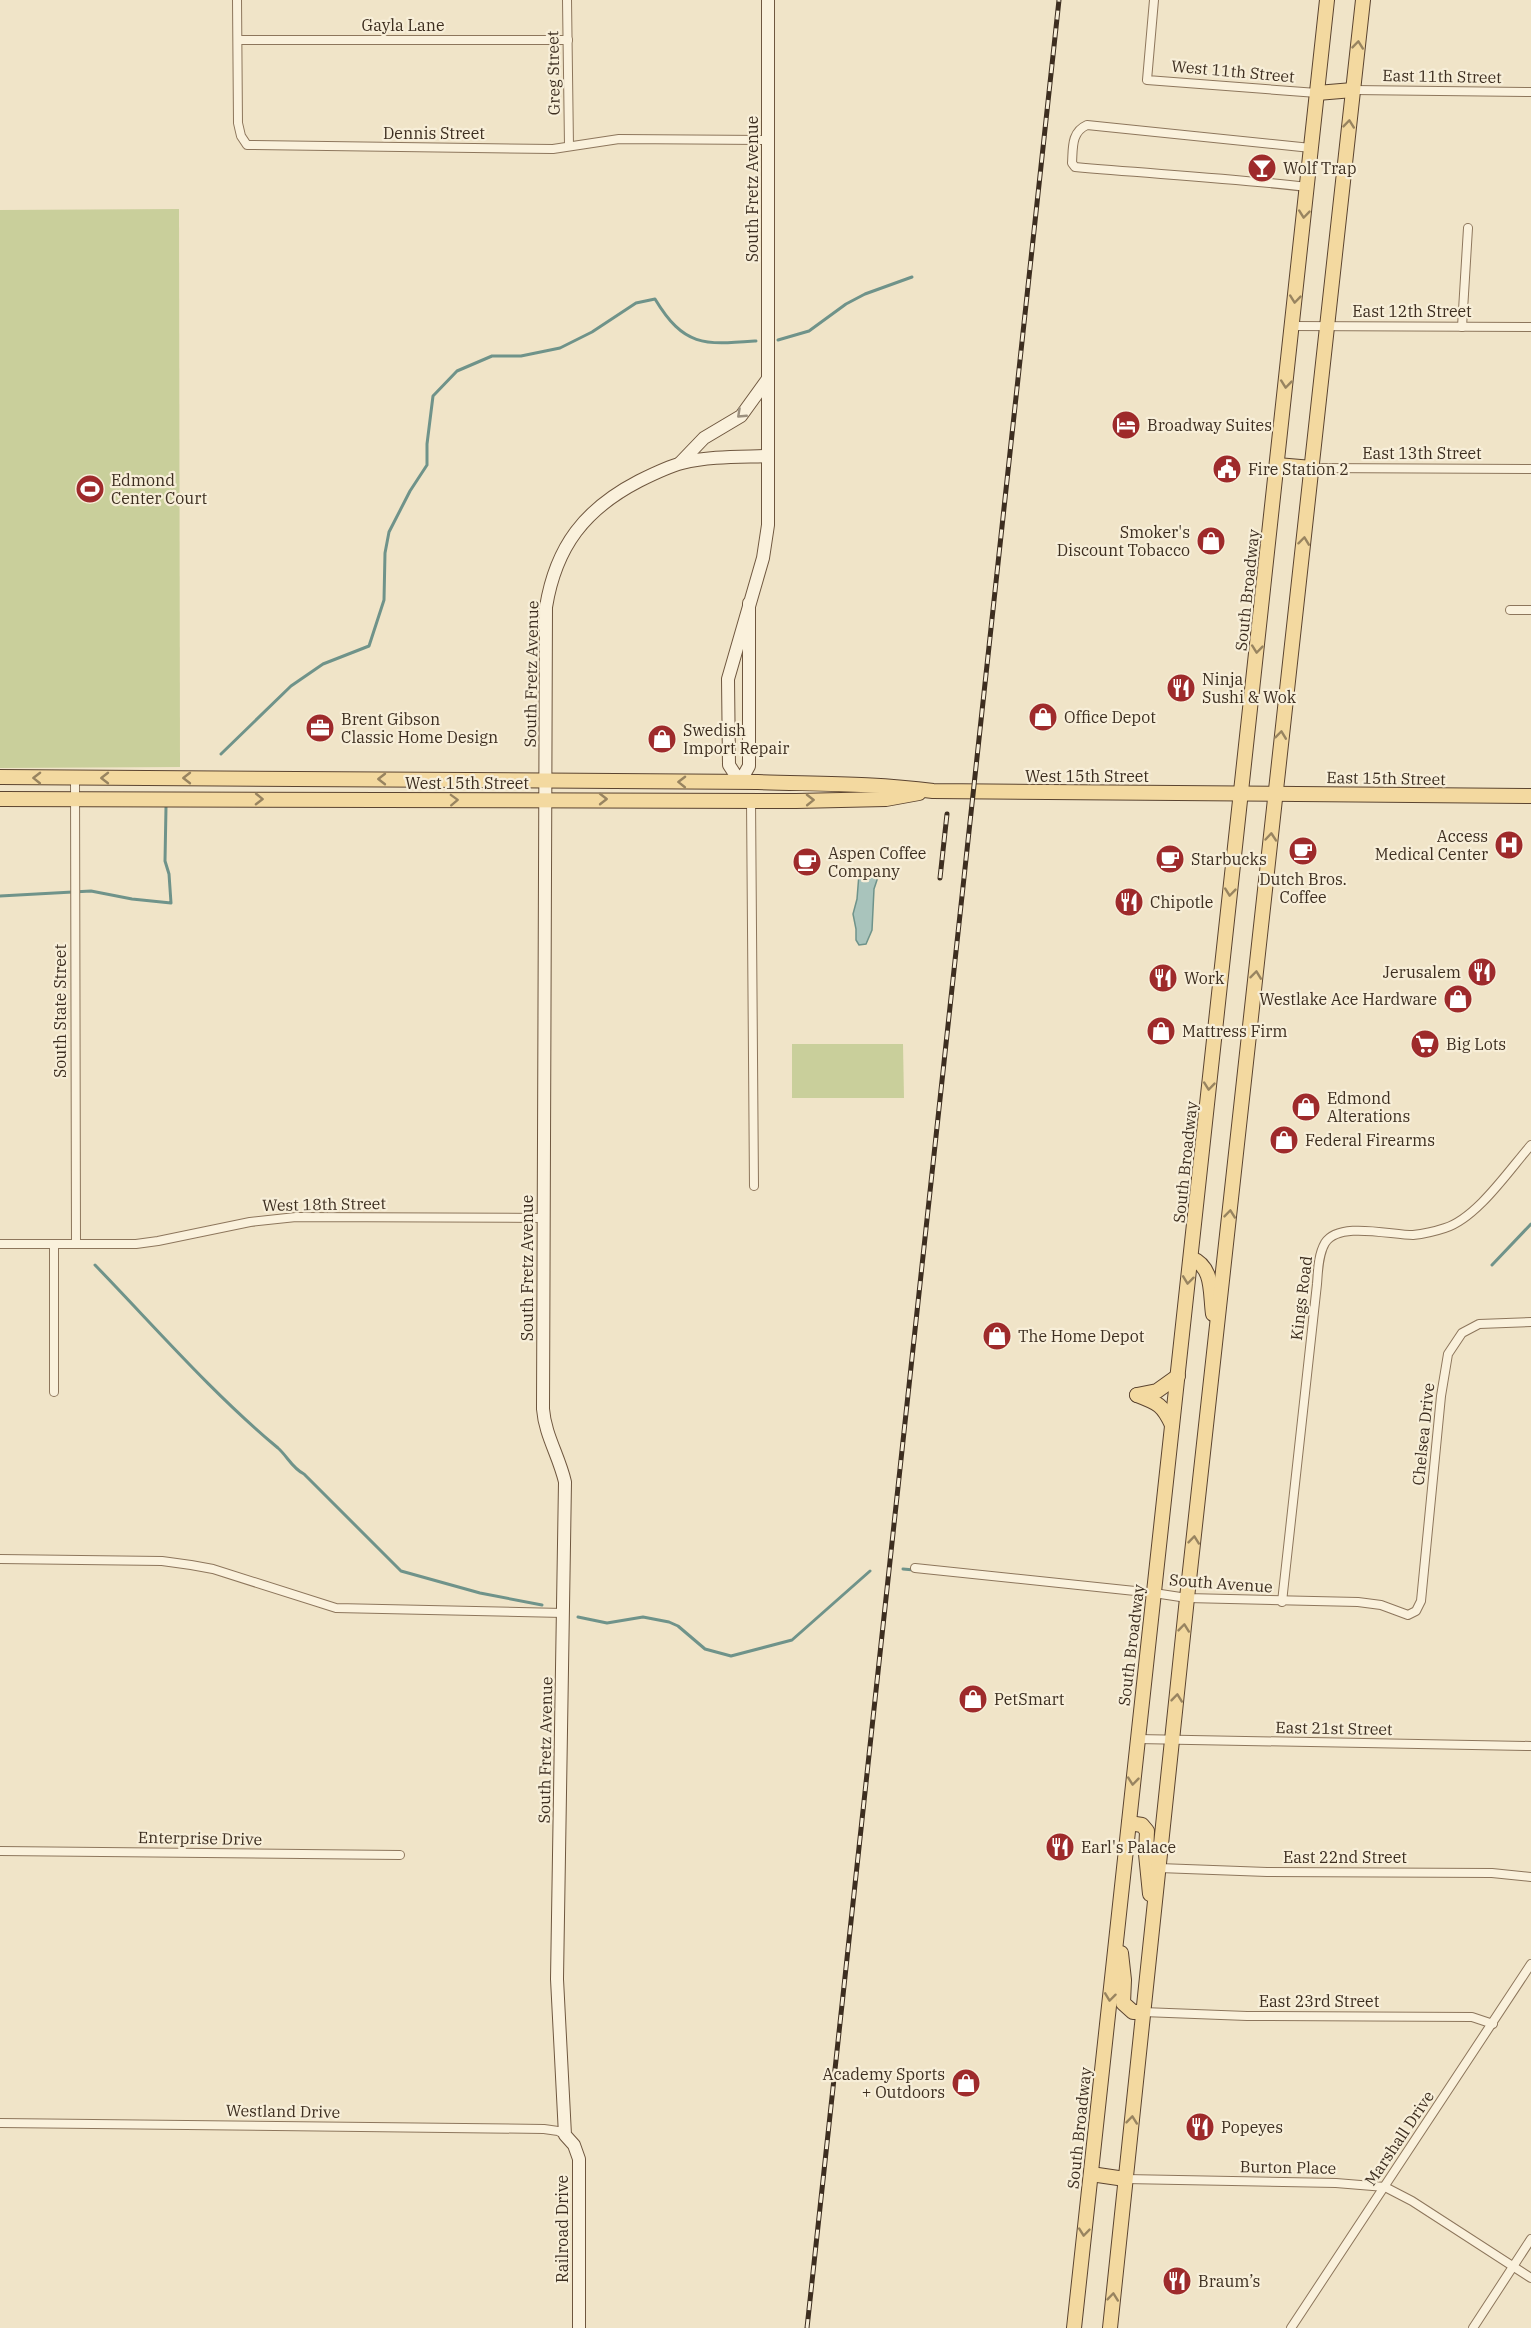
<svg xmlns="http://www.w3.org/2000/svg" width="1531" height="2328" font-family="'IBM Plex Serif',serif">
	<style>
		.green { fill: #c9cf9b }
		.water { fill: #a9c4bc; stroke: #6f938a; stroke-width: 1.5 }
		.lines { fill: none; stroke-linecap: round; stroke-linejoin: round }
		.stream { stroke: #6f938a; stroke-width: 3 }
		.street-casing { stroke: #8d765c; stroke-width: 10 }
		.secondary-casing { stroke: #6f573f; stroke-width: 14 }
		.primary-casing { stroke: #5b4430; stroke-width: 16 }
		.street { stroke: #faf1dc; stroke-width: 8 }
		.secondary { stroke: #faf1dc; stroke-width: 12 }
		.primary { stroke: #f3d9a0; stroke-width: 14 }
		.rail-casing { stroke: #3d2e20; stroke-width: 5 }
		.rail { stroke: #f7eed8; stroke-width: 3; stroke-dasharray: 9; stroke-linecap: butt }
		.oneway { stroke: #988460 }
		.oneway2 { stroke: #9c907e }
		.labels { text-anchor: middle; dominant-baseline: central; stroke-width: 4.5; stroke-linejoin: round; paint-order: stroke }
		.street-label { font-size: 16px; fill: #3d2e20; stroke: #f7eed8 }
		.poi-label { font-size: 16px; fill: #3d2e20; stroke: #f7eed8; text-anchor: start }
	</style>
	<rect width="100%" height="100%" fill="#f0e4c8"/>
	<g class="green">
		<path d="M 179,209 L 180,767 L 0,768 L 0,210 Z"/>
		<path d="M 792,1044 L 903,1044 L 904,1098 L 792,1098 Z"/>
	</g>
	<path class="water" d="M 864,868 L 872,868 L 875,871 L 877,880 L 874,889 L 872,930 L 866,944 L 859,945 L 856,940 L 856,929 L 853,914 L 857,899 L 859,874 Z"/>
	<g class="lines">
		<g class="stream">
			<path d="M 778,340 L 809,331 L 846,304 L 865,294 L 912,277"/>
			<path d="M 221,754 L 291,686 L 323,664 L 369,646 L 384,600 L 385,553 L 389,532 L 410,491 L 427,465 L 427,444 L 433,396 L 457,371 L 492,356 L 521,356 L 560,348 L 592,332 L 636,303 L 655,299 C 684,347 704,345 756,341"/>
			<path d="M 0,896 L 91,891 L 132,899 L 171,903 L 169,874 L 165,861 L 166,807"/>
			<path d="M 95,1265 C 155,1327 212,1393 278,1448 C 288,1457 292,1468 304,1474 L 401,1571 L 480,1593 L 542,1605"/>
			<path d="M 1492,1265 L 1531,1224"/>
			<path d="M 903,1569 L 914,1570"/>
			<path d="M 578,1617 L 607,1623 L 643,1617 L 669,1622 L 678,1626 L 705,1649 L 731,1656 L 792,1640 L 870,1571"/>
		</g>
		<g class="street-casing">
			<g id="street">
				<path d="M 237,0 L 238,123 L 241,136 L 247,145 L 553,149 L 619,139 L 768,140"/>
				<path d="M 567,0 L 569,146"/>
				<path d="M 1154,0 L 1147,80 L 1317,93"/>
				<path d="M 238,40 L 568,40"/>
				<path d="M 1353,90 L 1531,92"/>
				<path d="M 1307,187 C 1230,178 1153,174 1075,167 L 1072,163 C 1073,148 1071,132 1087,125 L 1311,148"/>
				<path d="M 1292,326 L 1531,327"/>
				<path d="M 1462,327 L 1468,228"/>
				<path d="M 1312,468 L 1531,469"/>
				<path d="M 1510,610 L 1531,610"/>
				<path d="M 75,778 L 76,1244"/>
				<path d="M 751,800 L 754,1186"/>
				<path d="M 0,1244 L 136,1244 L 158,1241 L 250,1222 L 296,1217 L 543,1218"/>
				<path d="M 54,1244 L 54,1392"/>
				<path d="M 0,1559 L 162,1561 L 191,1565 L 213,1569 L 336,1608 L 563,1613"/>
				<path d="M 915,1568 L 1154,1593 L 1187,1598 L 1358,1602 L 1381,1605 L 1408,1615 L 1416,1611 L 1421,1601 L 1441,1396 L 1448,1354 L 1462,1333 L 1479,1324 L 1531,1322"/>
				<path d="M 1282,1602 L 1317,1284 C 1318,1272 1318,1255 1325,1243 C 1339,1221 1390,1235 1413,1235 C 1423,1234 1436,1231 1445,1228 C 1477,1218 1509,1170 1531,1145"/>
				<path d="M 1137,1739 L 1531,1746"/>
				<path d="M 0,1851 L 400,1855"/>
				<path d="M 1159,1868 L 1267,1872 L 1492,1873 L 1531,1877"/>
				<path d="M 1143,2012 L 1247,2016 L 1472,2017 L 1493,2024"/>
				<path d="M 0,2123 L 544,2129 L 558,2131 L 565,2135"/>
				<path d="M 1125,2179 L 1336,2183 L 1385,2187 L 1412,2201 L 1531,2278"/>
				<path d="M 1291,2328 L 1531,1964"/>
				<path d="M 1473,2328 L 1531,2239"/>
			</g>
		</g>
		<g class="secondary-casing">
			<g id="secondary">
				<path d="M 680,463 L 704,438 L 741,416 L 767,380"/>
				<path d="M 749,603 L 749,766 L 740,782 L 729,765 L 728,679 L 763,558 L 768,525 L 768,0"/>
				<path d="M 579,2328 L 579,2159 L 574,2145 L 565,2135 L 557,1979 L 565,1482 C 559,1456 545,1435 543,1409 L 546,607 C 556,546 585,509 639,481 C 653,474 667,467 682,463 C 710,456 739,457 768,456"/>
			</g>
		</g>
		<g class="primary-casing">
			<g id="primary">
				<path d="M 1317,93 L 1353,90"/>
				<path d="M 1277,465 L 1312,468"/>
				<path d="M 0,777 L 758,782 C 816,784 874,783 933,791 L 1531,796"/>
				<path d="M 0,799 L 796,801 L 886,799 L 919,793"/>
				<path d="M 1191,1258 C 1214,1267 1210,1293 1213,1314"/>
				<path d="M 1137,1395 C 1158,1403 1163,1405 1172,1425"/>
				<path d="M 1137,1395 L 1157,1391 L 1178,1376"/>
				<path d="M 1129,1823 L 1142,1825 L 1147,1831 L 1146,1854 L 1150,1894"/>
				<path d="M 1121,1953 L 1124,1980 L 1123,2003 L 1133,2012 L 1143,2012"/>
				<path d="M 1091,2174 L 1125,2179"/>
				<path d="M 1074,2328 L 1327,0"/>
				<path d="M 1110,2328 L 1187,1598 L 1363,0"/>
			</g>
		</g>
		<use href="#street" class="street"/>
		<use href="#secondary" class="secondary"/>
		<use href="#primary" class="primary"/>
		<g class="rail-casing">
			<g id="rail">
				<path d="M 940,878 L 947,814"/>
				<path d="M 807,2328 L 1059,0"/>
			</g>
		</g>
		<use href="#rail" class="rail"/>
	</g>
	<defs><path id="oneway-chevron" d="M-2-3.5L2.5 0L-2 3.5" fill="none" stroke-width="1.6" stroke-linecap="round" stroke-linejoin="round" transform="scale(1.5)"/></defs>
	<g class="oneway">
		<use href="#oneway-chevron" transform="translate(1358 45) rotate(-84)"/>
		<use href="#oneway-chevron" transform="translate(1349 124) rotate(-84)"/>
		<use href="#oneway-chevron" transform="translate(1304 214) rotate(96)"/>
		<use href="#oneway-chevron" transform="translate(1295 299) rotate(96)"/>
		<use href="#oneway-chevron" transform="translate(1286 384) rotate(96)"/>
		<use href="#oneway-chevron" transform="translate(1304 541) rotate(-83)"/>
		<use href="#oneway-chevron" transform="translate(1257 649) rotate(96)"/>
		<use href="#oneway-chevron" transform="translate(1281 735) rotate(-83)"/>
		<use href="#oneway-chevron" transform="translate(37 778) rotate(-179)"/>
		<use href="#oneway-chevron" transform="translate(105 778) rotate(180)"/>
		<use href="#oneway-chevron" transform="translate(187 778) rotate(180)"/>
		<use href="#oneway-chevron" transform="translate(382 779) rotate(-180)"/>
		<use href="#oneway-chevron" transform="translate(682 782) rotate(-179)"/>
		<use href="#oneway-chevron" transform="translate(259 799) rotate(1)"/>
		<use href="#oneway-chevron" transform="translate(603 799)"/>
		<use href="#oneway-chevron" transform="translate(454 800) rotate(-2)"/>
		<use href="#oneway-chevron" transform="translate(810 800) rotate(-1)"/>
		<use href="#oneway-chevron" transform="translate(1271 837) rotate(-85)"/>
		<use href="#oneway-chevron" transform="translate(1230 892) rotate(96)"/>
		<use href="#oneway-chevron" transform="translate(1256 975) rotate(-83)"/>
		<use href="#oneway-chevron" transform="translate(1209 1086) rotate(96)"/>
		<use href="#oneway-chevron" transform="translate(1230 1214) rotate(-84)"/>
		<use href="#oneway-chevron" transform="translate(1188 1280) rotate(97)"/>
		<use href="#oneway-chevron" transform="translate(1194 1540) rotate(-84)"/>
		<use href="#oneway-chevron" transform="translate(1184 1628) rotate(-84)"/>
		<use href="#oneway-chevron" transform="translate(1177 1698) rotate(-84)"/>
		<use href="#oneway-chevron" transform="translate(1133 1781) rotate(96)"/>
		<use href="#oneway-chevron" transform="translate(1110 1997) rotate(97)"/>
		<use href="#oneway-chevron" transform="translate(1132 2120) rotate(-84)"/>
		<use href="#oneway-chevron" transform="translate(1084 2232) rotate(96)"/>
		<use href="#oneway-chevron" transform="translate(1113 2297) rotate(-84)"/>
	</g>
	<use class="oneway2" href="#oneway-chevron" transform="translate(741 414) rotate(137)"/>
	<defs>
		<g id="bar-disc" transform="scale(1.5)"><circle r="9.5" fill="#9e2a2b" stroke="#f7eed8"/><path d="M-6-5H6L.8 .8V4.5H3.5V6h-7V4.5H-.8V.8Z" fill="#fff"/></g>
		<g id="hotel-disc" transform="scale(1.5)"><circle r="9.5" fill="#9e2a2b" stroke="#f7eed8"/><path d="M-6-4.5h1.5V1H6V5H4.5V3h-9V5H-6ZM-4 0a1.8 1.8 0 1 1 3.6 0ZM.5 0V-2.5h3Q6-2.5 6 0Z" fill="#fff"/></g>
		<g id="civic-disc" transform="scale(1.5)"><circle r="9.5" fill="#9e2a2b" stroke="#f7eed8"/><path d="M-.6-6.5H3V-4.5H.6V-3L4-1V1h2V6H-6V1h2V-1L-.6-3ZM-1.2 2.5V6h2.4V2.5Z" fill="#fff"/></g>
		<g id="stadium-disc" transform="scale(1.5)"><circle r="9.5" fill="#9e2a2b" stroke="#f7eed8"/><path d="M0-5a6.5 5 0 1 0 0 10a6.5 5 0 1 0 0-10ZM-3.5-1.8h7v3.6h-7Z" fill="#fff"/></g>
		<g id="shop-disc" transform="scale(1.5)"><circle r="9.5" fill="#9e2a2b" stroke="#f7eed8"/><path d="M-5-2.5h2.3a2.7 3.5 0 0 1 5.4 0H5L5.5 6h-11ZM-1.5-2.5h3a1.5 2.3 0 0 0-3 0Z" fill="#fff"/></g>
		<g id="restaurant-disc" transform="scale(1.5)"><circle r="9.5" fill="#9e2a2b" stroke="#f7eed8"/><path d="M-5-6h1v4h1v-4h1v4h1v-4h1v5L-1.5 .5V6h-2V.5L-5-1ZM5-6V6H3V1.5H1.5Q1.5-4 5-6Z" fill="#fff"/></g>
		<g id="office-disc" transform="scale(1.5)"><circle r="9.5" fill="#9e2a2b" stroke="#f7eed8"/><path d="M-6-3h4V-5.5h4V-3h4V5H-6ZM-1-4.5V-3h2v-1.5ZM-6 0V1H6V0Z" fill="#fff"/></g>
		<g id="hospital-disc" transform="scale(1.5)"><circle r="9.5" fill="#9e2a2b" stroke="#f7eed8"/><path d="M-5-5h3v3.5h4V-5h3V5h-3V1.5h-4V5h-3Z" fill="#fff"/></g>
		<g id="cafe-disc" transform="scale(1.5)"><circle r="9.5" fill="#9e2a2b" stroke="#f7eed8"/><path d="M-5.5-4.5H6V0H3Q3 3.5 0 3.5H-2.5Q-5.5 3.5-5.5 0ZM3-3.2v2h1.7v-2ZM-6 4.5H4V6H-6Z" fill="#fff"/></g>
		<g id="supermarket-disc" transform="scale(1.5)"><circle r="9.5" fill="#9e2a2b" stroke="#f7eed8"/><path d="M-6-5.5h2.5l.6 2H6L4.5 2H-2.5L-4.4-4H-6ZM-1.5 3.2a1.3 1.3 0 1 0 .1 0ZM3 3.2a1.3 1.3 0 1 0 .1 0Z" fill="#fff"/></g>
	</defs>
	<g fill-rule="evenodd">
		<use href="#bar-disc" x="1262" y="168"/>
		<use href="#hotel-disc" x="1126" y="425"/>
		<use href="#civic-disc" x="1227" y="469"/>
		<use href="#stadium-disc" x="90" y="489"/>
		<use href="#shop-disc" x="1211" y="541"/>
		<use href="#restaurant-disc" x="1181" y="688"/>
		<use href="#shop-disc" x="1043" y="717"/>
		<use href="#office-disc" x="320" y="728"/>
		<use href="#shop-disc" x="662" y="739"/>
		<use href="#hospital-disc" x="1509" y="845"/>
		<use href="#cafe-disc" x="1303" y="851"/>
		<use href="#cafe-disc" x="1170" y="859"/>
		<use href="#cafe-disc" x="807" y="862"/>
		<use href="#restaurant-disc" x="1129" y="902"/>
		<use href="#restaurant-disc" x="1482" y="972"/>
		<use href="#restaurant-disc" x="1163" y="978"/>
		<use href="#shop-disc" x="1458" y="999"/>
		<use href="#shop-disc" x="1161" y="1031"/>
		<use href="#supermarket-disc" x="1425" y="1044"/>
		<use href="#shop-disc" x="1306" y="1107"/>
		<use href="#shop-disc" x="1284" y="1140"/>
		<use href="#shop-disc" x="997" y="1336"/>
		<use href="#shop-disc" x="973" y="1699"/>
		<use href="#restaurant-disc" x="1060" y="1847"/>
		<use href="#shop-disc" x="966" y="2083"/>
		<use href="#restaurant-disc" x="1200" y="2127"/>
		<use href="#restaurant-disc" x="1177" y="2281"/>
	</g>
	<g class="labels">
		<g class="street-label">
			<text x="403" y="25">Gayla Lane</text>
			<text transform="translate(1233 71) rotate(5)">West 11th Street</text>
			<text transform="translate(553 73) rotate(-91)">Greg Street</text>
			<text transform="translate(1442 76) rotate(1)">East 11th Street</text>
			<text x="434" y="133">Dennis Street</text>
			<text transform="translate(752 189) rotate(-90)">South Fretz Avenue</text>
			<text x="1412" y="311">East 12th Street</text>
			<text x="1422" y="453">East 13th Street</text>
			<text transform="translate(1247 590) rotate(-84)">South Broadway</text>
			<text transform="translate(531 674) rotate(-89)">South Fretz Avenue</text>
			<text x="1087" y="776">West 15th Street</text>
			<text transform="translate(1386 778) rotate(1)">East 15th Street</text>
			<text x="467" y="783">West 15th Street</text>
			<text transform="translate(60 1011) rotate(-90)">South State Street</text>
			<text transform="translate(1185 1162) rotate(-84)">South Broadway</text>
			<text transform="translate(324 1204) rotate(-1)">West 18th Street</text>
			<text transform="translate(527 1268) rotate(-90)">South Fretz Avenue</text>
			<text transform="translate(1301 1298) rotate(-83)">Kings Road</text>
			<text transform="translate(1423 1434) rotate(-84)">Chelsea Drive</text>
			<text transform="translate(1221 1583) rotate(4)">South Avenue</text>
			<text transform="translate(1131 1645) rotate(-83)">South Broadway</text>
			<text transform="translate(1334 1728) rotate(1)">East 21st Street</text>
			<text transform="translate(545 1750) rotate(-89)">South Fretz Avenue</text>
			<text transform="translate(200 1838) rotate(1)">Enterprise Drive</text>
			<text x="1345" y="1857">East 22nd Street</text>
			<text x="1319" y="2001">East 23rd Street</text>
			<text transform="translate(283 2111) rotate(1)">Westland Drive</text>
			<text transform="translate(1079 2128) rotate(-84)">South Broadway</text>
			<text transform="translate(1399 2138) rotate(-56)">Marshall Drive</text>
			<text transform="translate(1288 2167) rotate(1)">Burton Place</text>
			<text transform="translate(562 2229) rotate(-90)">Railroad Drive</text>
		</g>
		<g class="poi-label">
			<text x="1283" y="168">Wolf Trap</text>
			<text x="1147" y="425">Broadway Suites</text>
			<text x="1248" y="469">Fire Station 2</text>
			<text x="111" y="480">Edmond<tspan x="111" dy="18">Center Court</tspan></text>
			<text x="1190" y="532" text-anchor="end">Smoker's<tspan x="1190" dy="18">Discount Tobacco</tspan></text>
			<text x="1202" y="679">Ninja<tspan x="1202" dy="18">Sushi &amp; Wok</tspan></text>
			<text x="1064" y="717">Office Depot</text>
			<text x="341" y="719">Brent Gibson<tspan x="341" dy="18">Classic Home Design</tspan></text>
			<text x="683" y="730">Swedish<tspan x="683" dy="18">Import Repair</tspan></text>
			<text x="1488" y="836" text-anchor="end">Access<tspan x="1488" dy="18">Medical Center</tspan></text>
			<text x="828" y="853">Aspen Coffee<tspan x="828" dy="18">Company</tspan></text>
			<text x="1191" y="859">Starbucks</text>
			<text x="1303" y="879" text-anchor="middle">Dutch Bros.<tspan x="1303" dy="18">Coffee</tspan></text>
			<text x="1150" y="902">Chipotle</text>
			<text x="1461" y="972" text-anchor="end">Jerusalem</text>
			<text x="1184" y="978">Work</text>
			<text x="1437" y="999" text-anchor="end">Westlake Ace Hardware</text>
			<text x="1182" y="1031">Mattress Firm</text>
			<text x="1446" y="1044">Big Lots</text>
			<text x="1327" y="1098">Edmond<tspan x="1327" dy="18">Alterations</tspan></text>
			<text x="1305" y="1140">Federal Firearms</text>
			<text x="1018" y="1336">The Home Depot</text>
			<text x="994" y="1699">PetSmart</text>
			<text x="1081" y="1847">Earl's Palace</text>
			<text x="945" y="2074" text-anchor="end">Academy Sports<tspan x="945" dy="18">+ Outdoors</tspan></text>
			<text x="1221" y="2127">Popeyes</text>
			<text x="1198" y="2281">Braum’s</text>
		</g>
	</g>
</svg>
